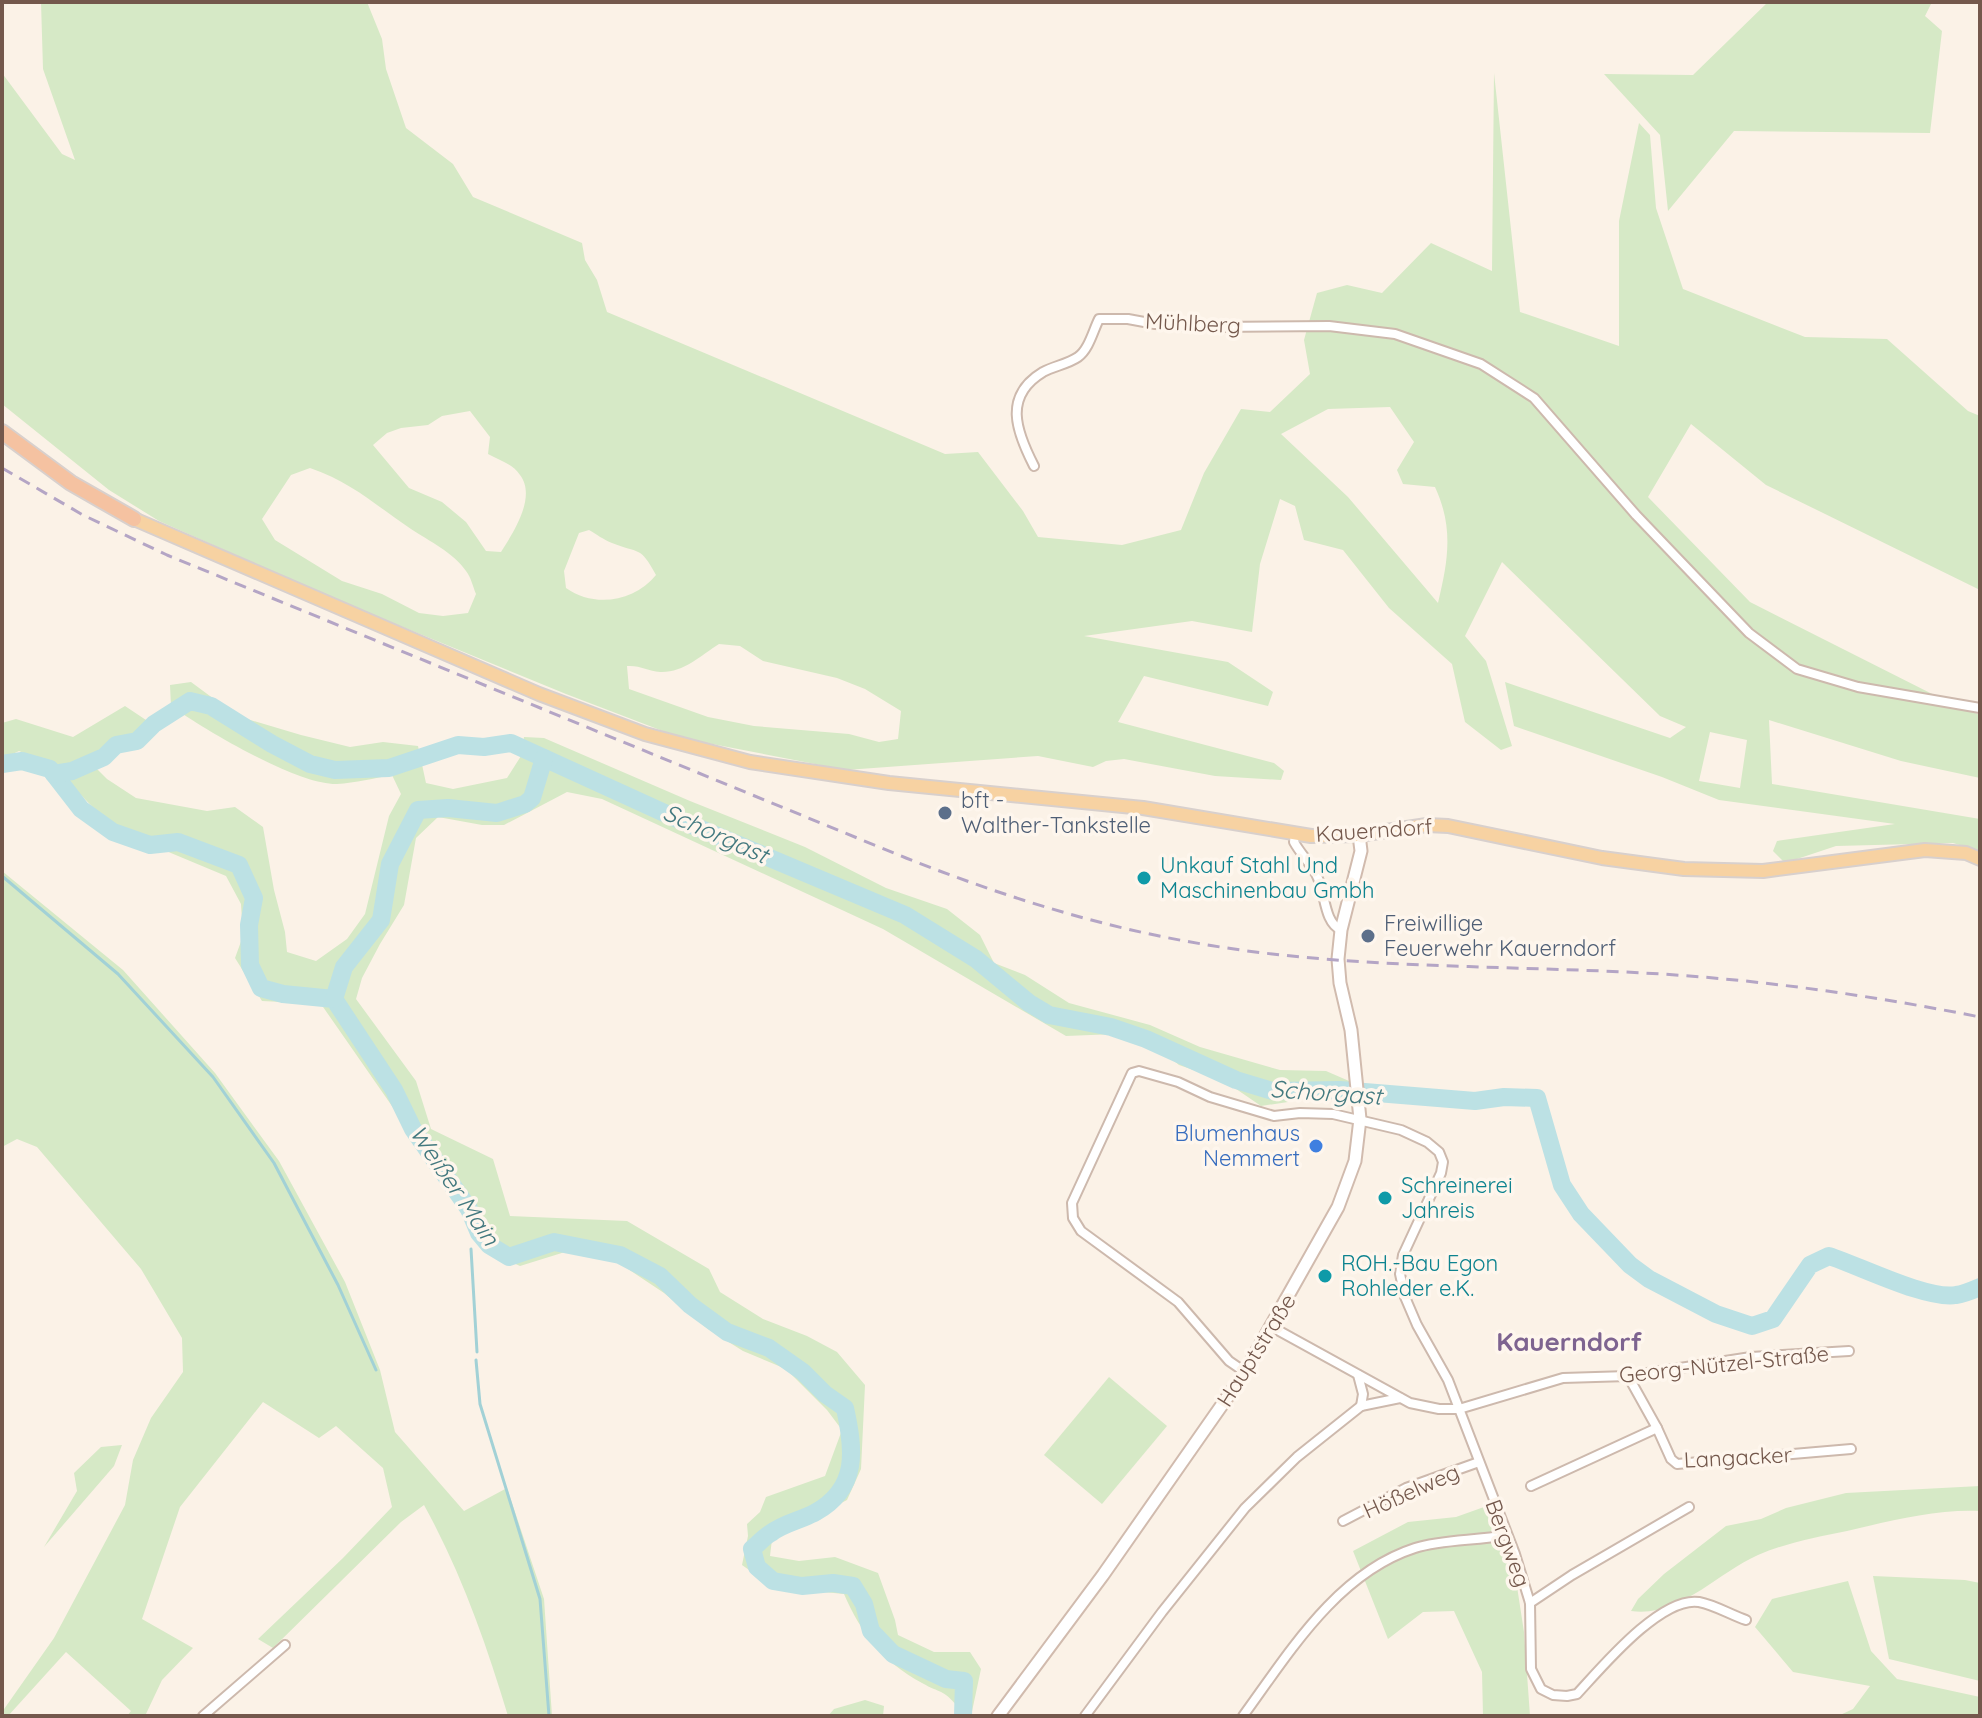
<svg xmlns="http://www.w3.org/2000/svg" width="1982" height="1718" font-family="Quicksand,sans-serif">
	<style>
		.green { fill: #d6e9c6; fill-rule: evenodd }
		.lines { fill: none; stroke-linecap: round; stroke-linejoin: round }
		.stream { stroke: #a2d1d6; stroke-width: 3 }
		.river { stroke: #bce1e4; stroke-width: 18 }
		.minor-casing { stroke: #cdb9ad; stroke-width: 12 }
		.secondary-casing { stroke: #d1bbae; stroke-width: 15 }
		.primary-casing { stroke: #d8d0cd; stroke-width: 16 }
		.trunk-casing { stroke: #d8d0cd; stroke-width: 18 }
		.minor { stroke: #fff; stroke-width: 8 }
		.secondary { stroke: #fff; stroke-width: 11 }
		.primary { stroke: #f7d2a2; stroke-width: 12 }
		.trunk { stroke: #f5c2a1; stroke-width: 14 }
		.rail { stroke: #b4a5c5; stroke-width: 3; stroke-dasharray: 12 8; stroke-linecap: butt }
		.service-dot { fill: #5c6f8a; stroke: #fef6ed; stroke-width: 3 }
		.culture-dot { fill: #0f9aa8; stroke: #fef6ed; stroke-width: 3 }
		.shop-dot { fill: #3f7fe0; stroke: #fef6ed; stroke-width: 3 }
		.labels { text-anchor: middle; dominant-baseline: central; stroke-width: 7; stroke-linejoin: round; paint-order: stroke }
		.street-label { font-size: 22px; fill: #74584c; stroke: #fef6ed }
		.service-label { font-size: 22px; fill: #4e5e75; stroke: #fef6ed; text-anchor: start }
		.culture-label { font-size: 22px; fill: #0d838f; stroke: #fef6ed; text-anchor: start }
		.shop-label { font-size: 22px; fill: #366cbe; stroke: #fef6ed; text-anchor: end }
		.water-label { font-size: 24px; font-style: italic; fill: #43797f; stroke: #fef6ed }
		.quarter-label { font-size: 26px; font-weight: bold; fill: #7e6490; stroke: #fef6ed }
	</style>
	<rect width="100%" height="100%" fill="#fbf2e7"/>
	<g class="green">
		<path d="M 41,2 L 367,2 L 382,39 L 386,69 L 406,128 L 453,164 L 473,197 L 582,243 L 585,260 L 597,280 L 607,312 L 945,454 L 978,452 L 1023,511 L 1038,537 L 1122,545 L 1181,530 L 1204,473 L 1241,409 L 1270,412 L 1310,374 L 1304,340 L 1317,293 L 1347,285 L 1382,293 L 1431,243 L 1492,271 L 1494,73 L 1520,312 L 1619,346 L 1619,221 L 1639,123 L 1650,135 L 1656,208 L 1683,289 L 1805,337 L 1887,339 L 1968,411 L 1980,416 L 1980,590 L 1766,485 L 1691,424 L 1648,497 L 1750,602 L 1950,703 L 1980,715 L 1980,778 L 1901,761 L 1769,720 L 1772,784 L 1980,819 L 1980,851 L 1953,843 L 1836,846 L 1785,863 L 1773,851 L 1777,841 L 1895,824 L 1719,800 L 1662,777 L 1514,726 L 1505,682 L 1670,738 L 1686,727 L 1660,716 L 1502,562 L 1465,636 L 1486,661 L 1512,746 L 1501,750 L 1465,722 L 1452,664 L 1389,608 L 1343,550 L 1304,540 L 1295,506 L 1280,499 L 1260,564 L 1252,632 L 1192,621 L 1084,636 L 1228,662 L 1273,692 L 1268,706 L 1144,676 L 1118,722 L 1274,763 L 1284,771 L 1281,780 L 1215,776 L 1124,759 L 1106,761 L 1093,767 L 1038,756 L 846,770 L 681,738 L 566,694 L 342,602 L 159,521 L 109,490 L 2,404 L 2,73 L 62,154 L 75,160 L 43,69 ZM 1390,407 L 1414,442 L 1397,470 L 1403,484 L 1435,487 C 1454,528 1448,561 1438,603 L 1348,497 L 1281,434 L 1328,409 ZM 470,411 L 490,437 L 488,454 C 499,460 513,464 520,475 C 537,497 513,533 501,552 L 486,551 L 466,522 L 442,502 L 409,488 L 373,445 L 387,433 L 401,428 L 428,425 L 442,416 ZM 310,468 C 353,483 375,505 411,529 C 429,541 454,553 466,571 C 471,577 473,587 476,594 L 468,613 L 443,616 L 419,613 L 382,594 L 342,581 L 275,540 L 262,519 L 291,475 ZM 589,530 C 596,534 604,540 612,543 C 639,554 640,545 656,575 C 634,602 594,608 566,588 L 564,571 L 579,533 ZM 719,644 L 740,646 L 763,661 L 837,678 L 865,689 L 901,711 L 898,739 L 879,742 L 849,734 L 754,726 L 708,717 L 629,689 L 627,666 C 640,665 648,671 660,672 C 683,673 700,656 719,644 ZM 1710,732 L 1747,740 L 1740,788 L 1699,781 Z"/>
		<path d="M 1768,2 L 1932,2 L 1925,16 L 1942,31 L 1930,133 L 1734,131 L 1668,211 L 1660,135 L 1604,74 L 1693,75 Z"/>
		<path d="M 191,682 L 237,716 L 301,735 L 350,747 L 383,742 L 418,746 L 426,783 L 453,789 L 507,778 L 521,756 L 524,737 L 544,738 L 690,801 L 805,847 L 886,888 L 947,909 L 980,935 L 994,963 L 1025,975 L 1069,1003 L 1150,1025 L 1200,1047 L 1280,1070 L 1326,1071 L 1356,1084 L 1356,1099 L 1340,1094 L 1261,1106 L 1223,1080 L 1179,1065 L 1163,1052 L 1116,1034 L 1066,1036 L 883,929 L 602,799 L 567,792 L 504,825 L 482,825 L 438,817 L 416,838 L 404,905 L 380,944 L 362,978 L 356,999 L 416,1081 L 431,1129 L 493,1159 L 510,1216 L 627,1221 L 709,1269 L 720,1292 L 763,1319 L 807,1336 L 837,1352 L 865,1385 L 861,1469 L 847,1500 L 772,1539 L 770,1556 L 799,1561 L 835,1557 L 878,1573 L 895,1620 L 898,1635 L 934,1652 L 970,1652 L 981,1669 L 971,1716 L 956,1716 L 958,1707 C 942,1688 941,1694 922,1683 C 883,1662 861,1633 844,1594 L 773,1587 L 742,1565 L 748,1536 L 747,1524 L 760,1512 L 766,1497 L 825,1476 L 842,1430 L 827,1410 L 786,1369 L 743,1351 L 708,1329 L 664,1293 L 619,1263 L 565,1252 L 520,1266 L 483,1249 L 433,1165 L 321,1004 L 262,1001 L 235,958 L 243,936 L 241,904 L 226,876 L 135,838 L 108,823 L 51,764 L 19,751 L 2,759 L 2,723 L 16,719 L 73,737 L 125,706 L 152,724 L 86,758 L 107,779 L 136,798 L 207,811 L 235,807 L 263,827 L 274,890 L 285,932 L 287,952 L 316,961 L 347,939 L 365,914 L 389,816 L 401,794 L 392,775 C 375,778 355,783 337,784 C 297,785 205,730 171,706 L 170,685 Z"/>
		<path d="M 2,871 L 123,970 L 215,1073 L 279,1161 L 345,1282 L 380,1370 L 395,1432 L 464,1511 L 507,1488 L 544,1599 L 552,1716 L 508,1716 C 486,1643 461,1572 424,1505 L 401,1522 L 273,1648 L 258,1639 L 343,1558 L 392,1507 L 383,1468 L 336,1426 L 319,1438 L 263,1402 L 180,1507 L 142,1619 L 193,1648 L 162,1680 L 145,1716 L 127,1716 L 131,1711 L 66,1652 L 8,1716 L 2,1716 L 2,1712 L 54,1638 L 125,1505 L 133,1460 L 151,1418 L 183,1372 L 182,1338 L 141,1269 L 37,1147 L 17,1139 L 2,1147 Z"/>
		<path d="M 1109,1377 L 1167,1426 L 1102,1504 L 1044,1455 Z"/>
		<path d="M 122,1445 L 114,1466 L 44,1547 L 77,1491 L 74,1473 L 101,1447 Z"/>
		<path d="M 1980,1486 L 1980,1511 C 1936,1509 1890,1521 1847,1531 C 1817,1537 1786,1543 1758,1555 C 1717,1573 1679,1618 1631,1611 L 1638,1599 L 1664,1574 L 1726,1526 L 1761,1519 L 1786,1508 L 1846,1493 Z"/>
		<path d="M 1484,1507 L 1516,1580 L 1524,1632 L 1530,1716 L 1483,1716 L 1482,1672 L 1454,1611 L 1423,1612 L 1388,1639 L 1353,1551 L 1408,1522 L 1456,1517 Z"/>
		<path d="M 1873,1576 L 1965,1580 L 1980,1583 L 1980,1681 L 1889,1659 Z"/>
		<path d="M 1848,1581 L 1871,1651 L 1897,1679 L 1980,1697 L 1980,1716 L 1838,1716 L 1853,1709 L 1870,1686 L 1793,1672 L 1755,1627 L 1772,1599 Z"/>
		<path d="M 865,1700 L 884,1706 L 883,1716 L 828,1716 L 834,1709 Z"/>
	</g>
	<g class="lines">
		<g class="stream">
			<path d="M 2,876 L 118,974 L 213,1077 L 274,1163 L 338,1285 L 376,1370"/>
			<path d="M 471,1249 L 477,1352"/>
			<path d="M 476,1360 L 480,1404 L 540,1599 L 549,1716"/>
		</g>
		<g class="river">
			<path d="M 2,764 L 22,761 L 50,769 L 81,809 L 113,832 L 150,845 L 178,842 L 239,865 L 254,898 L 249,925 L 250,965 L 261,988 L 283,994 L 334,999 L 394,1090 L 413,1129 L 469,1209 L 479,1233 L 489,1245 L 509,1257 L 554,1242 L 620,1255 L 660,1276 L 690,1305 L 727,1332 L 769,1348 L 803,1372 L 825,1394 L 845,1408 C 854,1449 859,1488 816,1512 C 802,1520 784,1523 771,1533 C 764,1537 758,1544 752,1549 L 757,1567 L 773,1581 L 802,1586 L 833,1583 L 853,1586 L 864,1604 L 871,1631 L 893,1654 L 946,1679 L 964,1681 L 963,1716"/>
			<path d="M 54,774 L 72,771 L 104,757 L 116,745 L 137,741 L 154,724 L 190,701 L 211,706 L 272,744 L 310,764 L 335,770 L 389,768 L 458,745 L 484,747 L 511,743 L 682,821 L 905,915 L 976,959 L 1029,1003 L 1049,1015 L 1111,1027 L 1146,1039 L 1236,1080 L 1272,1091 L 1340,1090 L 1475,1101 L 1504,1097 L 1537,1098 L 1562,1185 L 1581,1214 L 1630,1265 L 1649,1279 L 1716,1314 L 1752,1326 L 1773,1319 L 1810,1265 L 1829,1256 C 1860,1266 1927,1300 1956,1295 C 1964,1294 1973,1290 1980,1287"/>
			<path d="M 334,999 L 344,967 L 381,920 L 390,864 L 418,810 L 448,808 L 497,813 L 525,804 L 532,798 L 544,758"/>
		</g>
		<g class="minor-casing">
			<g id="minor">
				<path d="M 1034,466 C 1016,431 1003,396 1043,372 C 1054,366 1068,364 1078,357 C 1089,349 1093,331 1099,319 L 1128,319 L 1155,324 L 1216,327 L 1329,326 L 1395,334 L 1481,364 L 1534,398 L 1636,515 L 1749,633 L 1797,669 L 1858,687 L 1980,708"/>
				<path d="M 1295,834 L 1294,842 C 1300,853 1310,863 1316,874 C 1326,892 1323,922 1341,930"/>
				<path d="M 1272,1327 L 1410,1403 L 1439,1409 L 1459,1409 L 1563,1378 L 1628,1376 L 1751,1357 L 1849,1351"/>
				<path d="M 1245,1372 L 1229,1361 L 1178,1302 L 1081,1231 L 1073,1218 L 1072,1203 L 1132,1073 L 1139,1071 L 1178,1082 L 1210,1097 L 1274,1116 L 1300,1113 L 1333,1114 L 1401,1130 L 1427,1142 L 1439,1152 L 1443,1162 L 1441,1173 L 1403,1255 L 1400,1274 L 1405,1297 L 1417,1325 L 1448,1380 L 1515,1554 L 1530,1603 L 1531,1669 L 1541,1689 L 1553,1695 L 1567,1696 L 1577,1694 C 1602,1667 1661,1596 1699,1602 C 1715,1605 1731,1615 1746,1620"/>
				<path d="M 1358,1375 L 1363,1394 L 1361,1406"/>
				<path d="M 1628,1376 L 1657,1428 L 1671,1459 L 1677,1464 L 1851,1449"/>
				<path d="M 1531,1486 L 1657,1428"/>
				<path d="M 1343,1521 L 1406,1488 L 1479,1462"/>
				<path d="M 1530,1603 L 1572,1575 L 1689,1507"/>
				<path d="M 203,1716 L 285,1645"/>
				<path d="M 1085,1716 L 1162,1612 L 1245,1508 L 1297,1457 L 1361,1406 L 1400,1398"/>
				<path d="M 1243,1716 C 1289,1653 1337,1573 1415,1548 C 1443,1539 1476,1541 1506,1535"/>
			</g>
		</g>
		<g class="secondary-casing">
			<path id="secondary" d="M 998,1716 L 1103,1575 L 1245,1372 L 1338,1207 L 1355,1161 L 1360,1119 L 1351,1030 L 1340,983 L 1338,959 L 1341,930 L 1361,851 L 1359,835"/>
		</g>
		<g class="primary-casing">
			<path id="primary" d="M 134,519 L 539,694 L 645,734 L 750,762 L 889,783 L 1143,808 L 1311,836 L 1359,835 L 1427,825 L 1448,826 L 1602,858 L 1684,869 L 1763,871 L 1925,850 L 1966,853 L 1980,859"/>
		</g>
		<g class="trunk-casing">
			<path id="trunk" d="M 2,432 L 71,483 L 134,519"/>
		</g>
		<use href="#minor" class="minor"/>
		<use href="#secondary" class="secondary"/>
		<use href="#primary" class="primary"/>
		<use href="#trunk" class="trunk"/>
		<path class="rail" d="M 2,468 L 83,515 L 167,555 L 906,858 C 1002,896 1100,927 1202,944 C 1347,969 1497,965 1644,973 C 1756,979 1869,995 1980,1017"/>
	</g>
	<g class="service-dot">
		<circle cx="945" cy="813" r="8"/>
		<circle cx="1368" cy="936" r="8"/>
	</g>
	<g class="culture-dot">
		<circle cx="1144" cy="878" r="8"/>
		<circle cx="1385" cy="1198" r="8"/>
		<circle cx="1325" cy="1276" r="8"/>
	</g>
	<circle class="shop-dot" cx="1316" cy="1146" r="8"/>
	<g class="labels">
		<g class="street-label">
			<text transform="translate(1193 323) rotate(3)">Mühlberg</text>
			<text transform="translate(1374 830) rotate(-4)">Kauerndorf</text>
			<text transform="translate(1256 1350) rotate(-58)">Hauptstraße</text>
			<text transform="translate(1724 1364) rotate(-6)">Georg-Nützel-Straße</text>
			<text transform="translate(1738 1457) rotate(-3)">Langacker</text>
			<text transform="translate(1411 1491) rotate(-24)">Hößelweg</text>
			<text transform="translate(1508 1543) rotate(70)">Bergweg</text>
		</g>
		<g class="service-label">
			<text x="961" y="800">bft -<tspan x="961" dy="25">Walther-Tankstelle</tspan></text>
			<text x="1384" y="923">Freiwillige<tspan x="1384" dy="25">Feuerwehr Kauerndorf</tspan></text>
		</g>
		<g class="culture-label">
			<text x="1160" y="865">Unkauf Stahl Und<tspan x="1160" dy="25">Maschinenbau Gmbh</tspan></text>
			<text x="1401" y="1185">Schreinerei<tspan x="1401" dy="25">Jahreis</tspan></text>
			<text x="1341" y="1263">ROH.-Bau Egon<tspan x="1341" dy="25">Rohleder e.K.</tspan></text>
		</g>
		<g class="shop-label">
			<text x="1300" y="1133">Blumenhaus<tspan x="1300" dy="25">Nemmert</tspan></text>
		</g>
		<g class="water-label">
			<text transform="translate(716 833) rotate(24)">Schorgast</text>
			<text transform="translate(1326 1092) rotate(4)">Schorgast</text>
			<text transform="translate(455 1185) rotate(56)">Weißer Main</text>
		</g>
		<g class="quarter-label">
			<text x="1569" y="1341">Kauerndorf</text>
		</g>
	</g>
	<rect width="1982" height="1718" fill="none" stroke="#74584c" stroke-width="8"/>
</svg>
